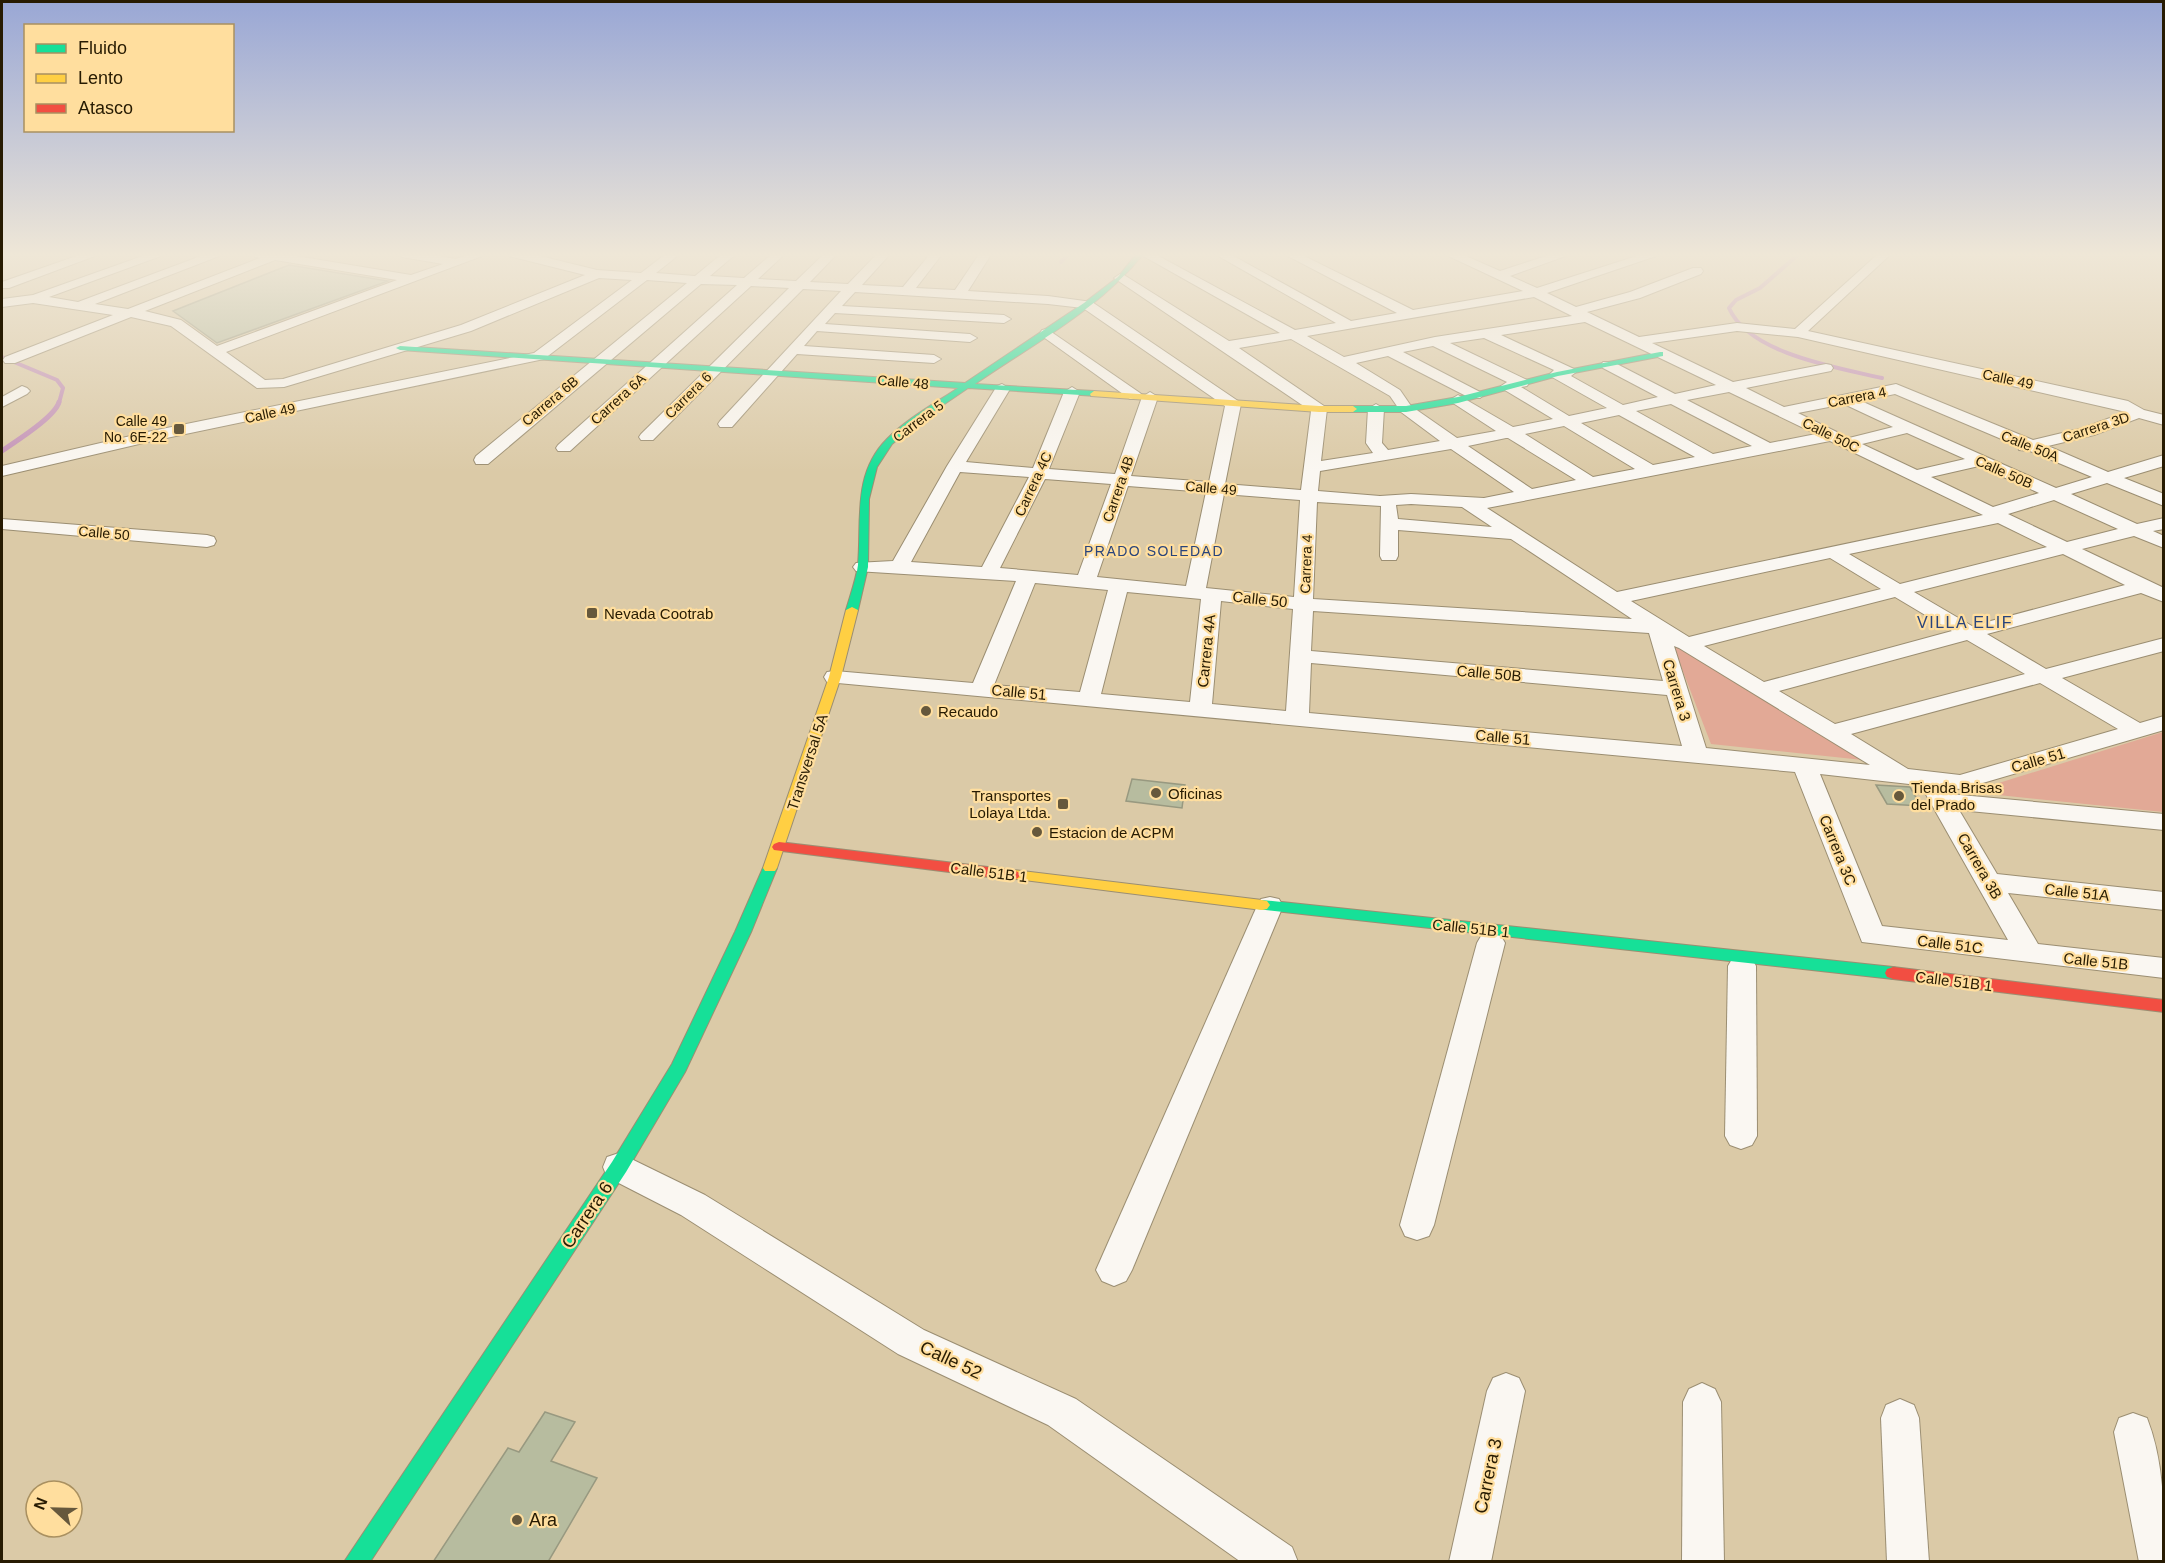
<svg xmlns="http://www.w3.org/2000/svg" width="2165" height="1563" font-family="Helvetica,sans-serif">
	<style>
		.green { fill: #e2a996 }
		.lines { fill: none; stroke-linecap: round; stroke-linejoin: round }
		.stream-far1 { stroke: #c493b8; stroke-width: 4 }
		.stream { stroke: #c493b8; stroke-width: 5 }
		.building { fill: #b7bc9f; stroke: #989980; stroke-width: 1.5 }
		.street-casing { stroke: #9b8e72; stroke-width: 2 }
		.fast-casing { stroke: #9b8e72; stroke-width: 2 }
		.slow-casing { stroke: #9b8e72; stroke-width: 2 }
		.jam-casing { stroke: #9b8e72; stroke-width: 2 }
		.street { fill: #faf7f2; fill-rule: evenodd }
		.fast { fill: #16e098; fill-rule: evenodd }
		.slow { fill: #ffcf43; fill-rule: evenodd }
		.jam { fill: #f24e42; fill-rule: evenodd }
		.poi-dot { fill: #66583c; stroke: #ffde9e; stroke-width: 2 }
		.labels { text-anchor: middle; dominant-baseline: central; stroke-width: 4.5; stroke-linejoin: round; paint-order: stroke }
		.far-street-label { font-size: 14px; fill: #271b02; stroke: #ffde9e }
		.far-poi-label { font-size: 14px; fill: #271b02; stroke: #ffde9e; text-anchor: end }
		.far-neighbourhood-label { font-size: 14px; letter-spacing: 1.5px; fill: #29447c; stroke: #ffde9e }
		.street-label { font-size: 15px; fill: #271b02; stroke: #ffde9e }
		.poi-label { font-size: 15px; fill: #271b02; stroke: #ffde9e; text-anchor: start }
		.neighbourhood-label { font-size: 16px; letter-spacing: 1.5px; fill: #29447c; stroke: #ffde9e }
		.near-street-label { font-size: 18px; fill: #271b02; stroke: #ffde9e }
		.near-poi-label { font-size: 18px; fill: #271b02; stroke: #ffde9e; text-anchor: start }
	</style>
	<rect width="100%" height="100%" fill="#dbcaa7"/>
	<g class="green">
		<path d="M 1672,643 L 1863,760 L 1711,744 Z"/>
		<path d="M 2163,732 L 2163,812 L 1970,792 Z"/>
	</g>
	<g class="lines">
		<g class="stream-far1">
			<path d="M 1800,253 L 1760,288 L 1736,300 L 1729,308 C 1749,354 1839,368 1882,378"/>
			<path d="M 1061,262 L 1070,253"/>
			<path d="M 2,357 L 57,380 L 63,388 L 59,403"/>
		</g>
		<path class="stream" d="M 2,451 C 16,441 55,417 59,402"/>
	</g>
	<g class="building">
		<path d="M 289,265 L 388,281 L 217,343 L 173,311 Z"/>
		<path d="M 1132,779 L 1185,785 L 1182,808 L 1126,801 Z"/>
		<path d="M 1876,785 L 1910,787 L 1921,806 L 1887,804 Z"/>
		<path d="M 545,1412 L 575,1422 L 551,1461 L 597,1478 L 548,1562 L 433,1562 L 508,1448 L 519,1452 Z"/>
	</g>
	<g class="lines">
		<g class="street-casing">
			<g id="street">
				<path d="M 85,253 L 103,253 L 9,288 L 2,288 L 2,282 Z"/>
				<path d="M 151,253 L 169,253 L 49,297 L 78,302 L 209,253 L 227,253 L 95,304 L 128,309 L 260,258 L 255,257 L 254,253 L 278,253 L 411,275 L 443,264 L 402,257 L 396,253 L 423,253 L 456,259 L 472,253 L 490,253 L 226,352 L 265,380 L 283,379 L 461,325 L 585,275 L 509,256 L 507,253 L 528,253 L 597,270 L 641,273 L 667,253 L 681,253 L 656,273 L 695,276 L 723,253 L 737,253 L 710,276 L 744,278 L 773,253 L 786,253 L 758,279 L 796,281 L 825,253 L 838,253 L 810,282 L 848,284 L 878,253 L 891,253 L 862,285 L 903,287 L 931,253 L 943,253 L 916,288 L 955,290 L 980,253 L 992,253 L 968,291 L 1048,296 L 1092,302 L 1238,401 L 1241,404 L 1225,484 L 1301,490 L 1311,411 L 1114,278 L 1120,274 L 1124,275 L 1229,341 L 1280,333 L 1138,253 L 1153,253 L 1295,330 L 1336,323 L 1213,253 L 1228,253 L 1351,321 L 1397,313 L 1282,253 L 1298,253 L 1413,310 L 1523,291 L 1442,253 L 1459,253 L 1500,271 L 1555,253 L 1574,253 L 1510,276 L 1537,288 L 1646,253 L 1665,253 L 1547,293 L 1576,307 L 1630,292 L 1693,268 L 1701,268 L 1703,271 L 1701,274 L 1640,298 L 1587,312 L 1639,337 L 1737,323 L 1795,329 L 1879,253 L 1892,253 L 1808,331 L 2128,401 L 2144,410 L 2164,415 L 2164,425 L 2139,418 L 2094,435 L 2048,446 L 2108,472 L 2164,455 L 2164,466 L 2124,478 L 2164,494 L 2164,506 L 2107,483 L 2071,494 L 2137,524 L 2164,518 L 2164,529 L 2153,531 L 2164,536 L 2164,548 L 2134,536 L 2082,549 L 2164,588 L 2164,602 L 2141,593 L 1987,634 L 2046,669 L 2164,638 L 2164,651 L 2062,678 L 2140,723 L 2164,716 L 2164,730 L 1969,787 L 1961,789 L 1946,788 L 1950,794 L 2164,814 L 2164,830 L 1959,810 L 1997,874 L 2164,892 L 2164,910 L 2008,893 L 2038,944 L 2164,958 L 2164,978 L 1862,942 L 1795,772 L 827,682 L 824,677 L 827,672 L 835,671 L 973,683 L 1016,581 L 856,571 L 853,567 L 856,563 L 893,561 L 947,466 L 997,386 L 1002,384 L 1010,389 L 966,462 L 1033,468 L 1064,392 L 1072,387 L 1080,392 L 1049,469 L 1115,474 L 1142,397 L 1150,392 L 1158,397 L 1131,476 L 1209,482 L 1225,406 L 1083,308 L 1048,304 L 855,292 L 842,306 L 1004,315 L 1011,319 L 1004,323 L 835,313 L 825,324 L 970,334 L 977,338 L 970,342 L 817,331 L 804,346 L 934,355 L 941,359 L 934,363 L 797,354 L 732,427 L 720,427 L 718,424 L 720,421 L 841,291 L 803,289 L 653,440 L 641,440 L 639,437 L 641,434 L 789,288 L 751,286 L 570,451 L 558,451 L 556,448 L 558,445 L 737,285 L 701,284 L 488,464 L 476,464 L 474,460 L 476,456 L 687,283 L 647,280 L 544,359 L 152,441 L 2,476 L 2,466 L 152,431 L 534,353 L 632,280 L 599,278 L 471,331 L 284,387 L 257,388 L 171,326 L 131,317 L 15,363 L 5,363 L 3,360 L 5,357 L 113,315 L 33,303 L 2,307 L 2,299 L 33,295 ZM 275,260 L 397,280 L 217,346 L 181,320 L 145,311 ZM 1534,297 L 1572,316 L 1435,337 L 1344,357 L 1307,336 ZM 1585,322 L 1716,385 L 1675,394 L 1613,362 L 1603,362 L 1601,365 L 1603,368 L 1658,397 L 1623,405 L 1571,376 L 1576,372 L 1574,369 L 1501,335 ZM 1737,331 L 1798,337 L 2126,412 L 2083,428 L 2033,440 L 1896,384 L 1784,407 L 1746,388 L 1831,371 L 1833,368 L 1831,365 L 1826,364 L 1733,382 L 1652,343 ZM 1484,338 L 1554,370 L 1550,374 L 1552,377 L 1607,408 L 1569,416 L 1521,387 L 1527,386 L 1529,383 L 1527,380 L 1450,343 ZM 1291,339 L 1390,396 L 1401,412 L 1440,441 L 1388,450 L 1382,443 L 1384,409 L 1376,404 L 1368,409 L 1366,443 L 1373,453 L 1321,461 L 1327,409 L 1324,406 L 1239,348 ZM 1433,346 L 1507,382 L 1501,386 L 1503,389 L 1553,419 L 1513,427 L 1458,395 L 1450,400 L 1453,403 L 1496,431 L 1457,438 L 1411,406 L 1400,390 L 1356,363 L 1388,356 L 1470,398 L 1480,398 L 1483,395 L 1480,392 L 1403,352 ZM 1729,392 L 1816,434 L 1770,443 L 1687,400 ZM 1895,394 L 2018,446 L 2019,450 L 2030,451 L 2092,477 L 2056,488 L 1861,401 ZM 1671,404 L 1752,446 L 1713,454 L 1636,411 ZM 1844,404 L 1893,427 L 1849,438 L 1798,413 ZM 1619,415 L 1695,457 L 1653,465 L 1581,423 ZM 1564,426 L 1635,469 L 1593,477 L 1525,434 ZM 1907,433 L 1965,459 L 1917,470 L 1862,444 ZM 1506,438 L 1508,438 L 1576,480 L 1532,489 L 1468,446 ZM 1830,441 L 1983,515 L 1617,592 L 1487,508 ZM 1451,449 L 1514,492 L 1484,498 L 1411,494 L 1380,496 L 1318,491 L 1320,471 ZM 1979,466 L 2039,493 L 1993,507 L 1931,477 ZM 960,472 L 1029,477 L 982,567 L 911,562 ZM 1045,479 L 1111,484 L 1078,575 L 1000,568 ZM 1128,486 L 1206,492 L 1186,586 L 1097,577 ZM 1224,494 L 1300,500 L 1294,597 L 1206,588 ZM 2054,500 L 2118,529 L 2067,542 L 2008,514 ZM 1317,502 L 1381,506 L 1380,556 L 1382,560 L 1396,560 L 1398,556 L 1398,530 L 1511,539 L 1632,619 L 1313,599 ZM 1411,504 L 1462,507 L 1492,527 L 1398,519 L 1396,505 ZM 1998,523 L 2047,547 L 1900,584 L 1849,554 ZM 2063,554 L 2125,585 L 1972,626 L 1914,592 ZM 1830,558 L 1881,589 L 1689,637 L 1631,601 ZM 1035,583 L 1108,590 L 1080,692 L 994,685 ZM 1127,592 L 1201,599 L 1190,702 L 1101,694 ZM 1895,597 L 1952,631 L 1764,682 L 1704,646 ZM 1221,601 L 1293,609 L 1286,711 L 1212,704 ZM 1313,611 L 1649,633 L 1663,681 L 1311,651 ZM 1967,640 L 2025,674 L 1835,724 L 1779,691 ZM 1674,646 L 1679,648 L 1870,765 L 1706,748 ZM 1311,663 L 1667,695 L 1682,746 L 1309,713 ZM 2040,683 L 2118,729 L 1960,775 L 1908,769 L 1851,734 ZM 1820,774 L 1927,786 L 1924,791 L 2008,940 L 1882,926 Z"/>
				<path d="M 1047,329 L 1140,393 L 1143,396 L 1140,399 L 1130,399 L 1042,336 L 1040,333 L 1042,330 Z"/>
				<path d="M 22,386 L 27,388 L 30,391 L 27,394 L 2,407 L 2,397 Z"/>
				<path d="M 2,519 L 207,535 L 214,537 L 216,541 L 214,545 L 207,547 L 2,529 Z"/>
				<path d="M 1270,897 L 1279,899 L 1283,906 L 1132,1270 L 1126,1281 L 1114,1286 L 1102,1281 L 1096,1270 L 1257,906 L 1261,899 Z"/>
				<path d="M 1491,933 L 1501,936 L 1505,943 L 1434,1225 L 1429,1236 L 1417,1240 L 1405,1236 L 1400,1225 L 1477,943 L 1481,936 Z"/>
				<path d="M 1742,956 L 1752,959 L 1756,966 L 1757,1136 L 1752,1145 L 1741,1149 L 1730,1145 L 1725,1136 L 1728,966 L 1732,959 Z"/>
				<path d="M 619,1153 L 705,1195 L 924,1330 L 1076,1399 L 1292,1547 L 1298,1562 L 1241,1562 L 1048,1425 L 898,1354 L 681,1215 L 607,1177 L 603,1167 L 607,1157 Z"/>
				<path d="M 1506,1373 L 1519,1378 L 1525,1391 L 1491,1562 L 1449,1562 L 1487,1391 L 1493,1378 Z"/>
				<path d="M 1702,1383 L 1715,1389 L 1721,1402 L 1724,1562 L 1682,1562 L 1683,1402 L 1689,1389 Z"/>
				<path d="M 1900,1399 L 1914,1405 L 1919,1418 L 1929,1562 L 1887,1562 L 1881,1418 L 1886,1405 Z"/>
				<path d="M 2133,1413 L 2147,1418 C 2165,1464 2164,1513 2164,1562 L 2139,1562 L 2114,1432 L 2119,1418 Z"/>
			</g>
		</g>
		<g class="fast-casing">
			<g id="fast">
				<path d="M 1137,253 L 1144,253 C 1100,309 1033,344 975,384 L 1094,391 L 1098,394 L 1097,396 L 968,388 L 918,422 L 892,444 L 877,467 L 869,499 L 868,567 L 858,610 L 852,613 L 846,610 C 850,596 856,580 858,565 C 862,521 852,474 887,439 C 908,418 934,404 958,388 L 400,350 L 396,348 L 400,346 L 965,383 L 1084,303 L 1118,277 Z"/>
				<path d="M 1660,352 L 1663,352 L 1663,356 L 1558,376 L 1458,403 L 1406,412 L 1353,412 L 1349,409 L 1353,406 L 1406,406 L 1458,397 L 1557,372 Z"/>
				<path d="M 770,863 L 777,868 L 751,932 L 685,1072 L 626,1172 L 370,1562 L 344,1562 L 612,1162 L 672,1064 L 735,932 L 763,868 Z"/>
				<path d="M 1262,900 L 1893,967 L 1899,969 L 1901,973 L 1899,977 L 1893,979 L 1257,909 L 1254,905 L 1257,901 Z"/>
			</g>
		</g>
		<g class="slow-casing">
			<g id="slow">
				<path d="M 1094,391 L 1319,406 L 1353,406 L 1357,409 L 1353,412 L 1319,412 L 1091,396 L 1090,394 Z"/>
				<path d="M 852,607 L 858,610 L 841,677 L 777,868 L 775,871 L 765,871 L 763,868 L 829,677 L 846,610 Z"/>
				<path d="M 1013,870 L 1262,900 L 1267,901 L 1270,905 L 1267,909 L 1262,910 L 1008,878 L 1006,875 L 1008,872 Z"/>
			</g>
		</g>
		<g class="jam-casing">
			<g id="jam">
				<path d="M 779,842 L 1013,870 L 1018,872 L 1020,875 L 1018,878 L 1013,880 L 774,850 L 772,847 L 774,844 Z"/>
				<path d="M 1893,967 L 2164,1000 L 2164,1012 L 1893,979 L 1887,977 L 1885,973 L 1887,969 Z"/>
			</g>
		</g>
		<use href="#street" class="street"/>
		<use href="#fast" class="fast"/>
		<use href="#slow" class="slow"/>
		<use href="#jam" class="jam"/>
	</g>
	<linearGradient id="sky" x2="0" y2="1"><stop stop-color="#99a7d5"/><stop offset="0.54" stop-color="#efe7d7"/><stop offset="1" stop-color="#efe7d7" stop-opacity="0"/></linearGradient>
	<rect width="2165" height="472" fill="url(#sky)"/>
	<g class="poi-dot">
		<rect x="173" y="423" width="12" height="12" rx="3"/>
		<rect x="586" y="607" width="12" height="12" rx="3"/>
		<circle cx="926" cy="711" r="6"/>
		<circle cx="1156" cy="793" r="6"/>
		<circle cx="1899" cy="796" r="6"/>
		<rect x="1057" y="798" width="12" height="12" rx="3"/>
		<circle cx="1037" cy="832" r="6"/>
		<circle cx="517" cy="1520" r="6"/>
	</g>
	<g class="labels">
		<g class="far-street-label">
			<text transform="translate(2008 379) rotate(12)">Calle 49</text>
			<text transform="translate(903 382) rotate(5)">Calle 48</text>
			<text transform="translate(688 395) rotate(-45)">Carrera 6</text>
			<text transform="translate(1857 397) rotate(-11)">Carrera 4</text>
			<text transform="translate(618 399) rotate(-42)">Carrera 6A</text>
			<text transform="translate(550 401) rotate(-40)">Carrera 6B</text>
			<text transform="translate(270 413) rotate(-12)">Calle 49</text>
			<text transform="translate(918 421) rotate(-37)">Carrera 5</text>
			<text transform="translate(2096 427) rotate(-18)">Carrera 3D</text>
			<text transform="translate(1831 435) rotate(26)">Calle 50C</text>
			<text transform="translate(2030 446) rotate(22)">Calle 50A</text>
			<text transform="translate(2004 472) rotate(24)">Calle 50B</text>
			<text transform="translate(1033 484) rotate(-65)">Carrera 4C</text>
			<text transform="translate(1211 488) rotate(5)">Calle 49</text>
			<text transform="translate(1118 489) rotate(-71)">Carrera 4B</text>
			<text transform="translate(104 533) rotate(5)">Calle 50</text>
			<text transform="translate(1306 564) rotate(-88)">Carrera 4</text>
		</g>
		<g class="far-poi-label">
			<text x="167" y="421">Calle 49<tspan x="167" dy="16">No. 6E-22</tspan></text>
		</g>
		<g class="far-neighbourhood-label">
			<text x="1154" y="551">PRADO SOLEDAD</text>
		</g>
		<g class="street-label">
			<text transform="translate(1260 599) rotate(6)">Calle 50</text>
			<text transform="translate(1206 651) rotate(-84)">Carrera 4A</text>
			<text transform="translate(1489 673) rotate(5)">Calle 50B</text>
			<text transform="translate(1677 690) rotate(73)">Carrera 3</text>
			<text transform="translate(1019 692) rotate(5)">Calle 51</text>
			<text transform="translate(1503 737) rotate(5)">Calle 51</text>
			<text transform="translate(2038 760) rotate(-16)">Calle 51</text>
			<text transform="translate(807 762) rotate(-72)">Transversal 5A</text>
			<text transform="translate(1838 850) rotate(68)">Carrera 3C</text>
			<text transform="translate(1980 866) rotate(60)">Carrera 3B</text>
			<text transform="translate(989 872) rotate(7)">Calle 51B 1</text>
			<text transform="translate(2077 892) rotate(6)">Calle 51A</text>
			<text transform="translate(1471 928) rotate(6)">Calle 51B 1</text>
			<text transform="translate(1950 944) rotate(7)">Calle 51C</text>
			<text transform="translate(2096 961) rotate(6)">Calle 51B</text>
			<text transform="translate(1954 981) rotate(7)">Calle 51B 1</text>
		</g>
		<g class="poi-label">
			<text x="604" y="613">Nevada Cootrab</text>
			<text x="938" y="711">Recaudo</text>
			<text x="1911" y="787">Tienda Brisas<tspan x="1911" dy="17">del Prado</tspan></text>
			<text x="1168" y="793">Oficinas</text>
			<text x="1051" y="795" text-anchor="end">Transportes<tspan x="1051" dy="17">Lolaya Ltda.</tspan></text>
			<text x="1049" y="832">Estacion de ACPM</text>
		</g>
		<g class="neighbourhood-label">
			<text x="1965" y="622">VILLA ELIF</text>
		</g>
		<g class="near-street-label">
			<text transform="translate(587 1215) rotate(-56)">Carrera 6</text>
			<text transform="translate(951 1360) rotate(25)">Calle 52</text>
			<text transform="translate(1488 1476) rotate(-78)">Carrera 3</text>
		</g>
		<g class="near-poi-label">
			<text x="529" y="1520">Ara</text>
		</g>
	</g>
	<rect width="2165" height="1563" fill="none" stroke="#271b02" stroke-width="6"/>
	<rect x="24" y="24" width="210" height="108" fill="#ffde9e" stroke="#a99060" stroke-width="1.5"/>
	<rect x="36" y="44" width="30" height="9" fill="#16e098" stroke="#a99060" stroke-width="1.5"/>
	<text x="78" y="54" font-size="18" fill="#271b02">Fluido</text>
	<rect x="36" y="74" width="30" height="9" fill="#ffcf43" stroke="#a99060" stroke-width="1.5"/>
	<text x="78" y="84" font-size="18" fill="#271b02">Lento</text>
	<rect x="36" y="104" width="30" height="9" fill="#f24e42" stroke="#a99060" stroke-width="1.5"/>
	<text x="78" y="114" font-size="18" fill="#271b02">Atasco</text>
	<g transform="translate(54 1509) rotate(292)"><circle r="28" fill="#ffde9e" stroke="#a99060" stroke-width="1.5"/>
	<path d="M0-4.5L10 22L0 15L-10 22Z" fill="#66583c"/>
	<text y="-9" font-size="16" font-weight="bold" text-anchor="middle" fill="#271b02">N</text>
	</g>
</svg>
